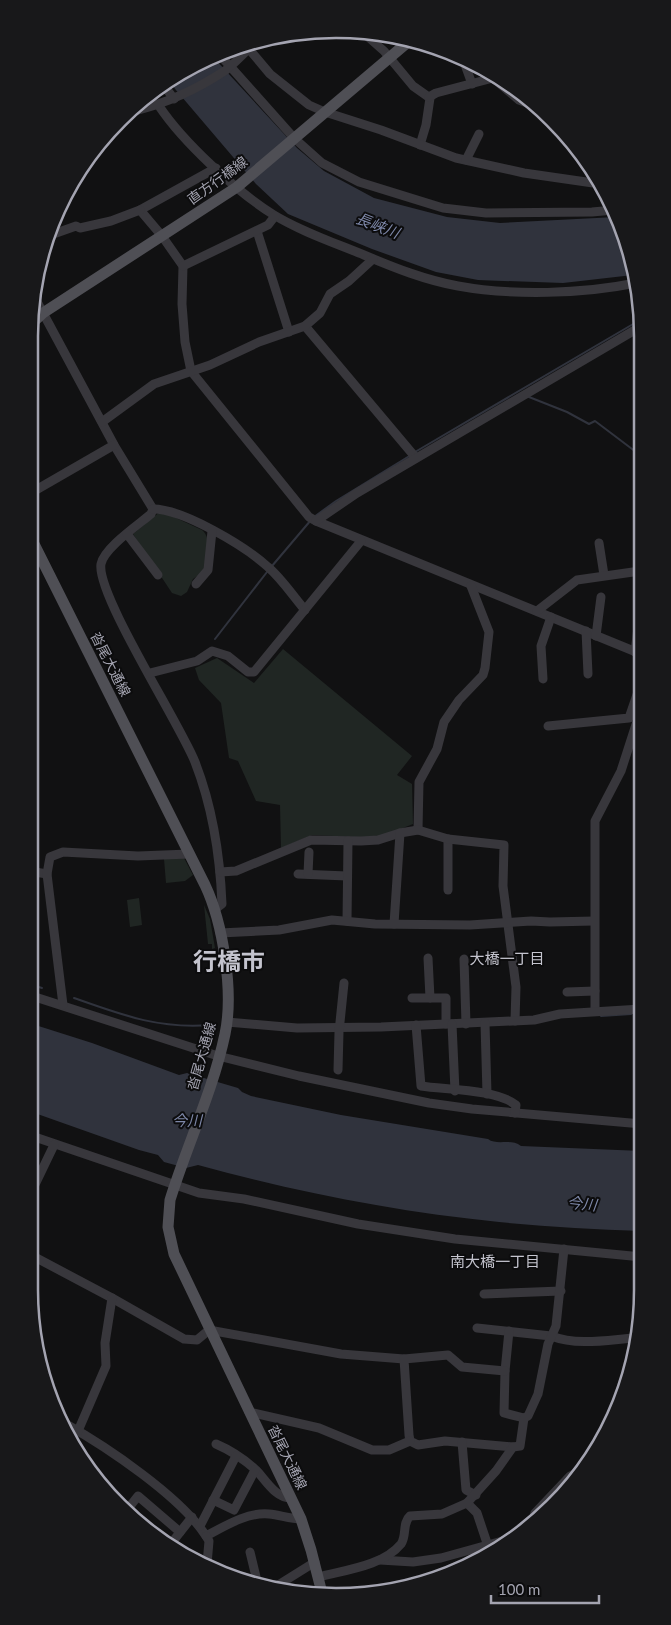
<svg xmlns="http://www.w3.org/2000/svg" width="671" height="1625" font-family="Lato,'Noto Sans JP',sans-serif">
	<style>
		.green { fill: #202623 }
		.water { fill: #30333d }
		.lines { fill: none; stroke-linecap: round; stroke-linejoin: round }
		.stream { stroke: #30333d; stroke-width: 2 }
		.minor { stroke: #38373c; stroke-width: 9 }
		.major { stroke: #4f4f55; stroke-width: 11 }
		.labels { text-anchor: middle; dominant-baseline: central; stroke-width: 4; stroke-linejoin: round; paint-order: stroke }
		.street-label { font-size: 14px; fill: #a4a4b1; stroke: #0c0c0d }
		.water-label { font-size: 15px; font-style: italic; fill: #7e88a9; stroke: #0c0c0d }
		.neighbourhood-label { font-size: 15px; fill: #c4c4ce; stroke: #0c0c0d }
		.town-label { font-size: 24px; font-weight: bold; fill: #c4c4ce; stroke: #0c0c0d }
		.rim { fill: none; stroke: #a4a4b1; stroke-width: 2.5 }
	</style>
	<rect width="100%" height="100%" fill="#111112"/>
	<g class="green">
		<path d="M 161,511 L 202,530 C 213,539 206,559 204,571 L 193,579 L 187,592 L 181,596 L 172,593 L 133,534 Z"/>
		<path d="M 283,649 L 412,756 L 397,775 L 412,784 L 413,824 L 378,838 L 312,835 L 281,848 L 280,805 L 256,801 L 238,761 L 229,758 L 221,703 L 199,680 L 195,668 L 217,658 L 254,683 Z"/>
		<path d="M 184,858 L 193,875 L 185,881 L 166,883 L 164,859 Z"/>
		<path d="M 139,898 L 142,925 L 130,927 L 127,900 Z"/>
		<path d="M 204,905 L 210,919 L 215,948 L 212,949 L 212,944 L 208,944 Z"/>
	</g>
	<g class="water">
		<path d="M 213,57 L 297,148 L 324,171 L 374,198 L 447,217 L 500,223 L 616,217 L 633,275 L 563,283 L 478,280 L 436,272 L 372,249 L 288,214 L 256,184 L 170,83 L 200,61 Z"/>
		<path d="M 29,1023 L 92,1043 L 179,1075 L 187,1073 L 238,1088 L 242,1092 L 251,1096 L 341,1115 L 488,1139 C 497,1146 511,1138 521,1146 L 642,1151 L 642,1231 C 594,1229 546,1227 499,1222 C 398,1212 296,1192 198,1165 L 186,1168 L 164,1162 L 158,1155 L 139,1150 L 29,1111 Z"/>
	</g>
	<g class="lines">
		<g class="stream">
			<path d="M 529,397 L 567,412 L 589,424 L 595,421 L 640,455"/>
			<path d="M 415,452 L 640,320"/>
			<path d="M 314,517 L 336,501 L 411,455"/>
			<path d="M 272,566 L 311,520"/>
			<path d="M 215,639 L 267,572"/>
			<path d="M 29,984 L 42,988"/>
			<path d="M 74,998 C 122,1015 158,1029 210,1025"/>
			<path d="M 601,1016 L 631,1014"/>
		</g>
		<g class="minor">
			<path d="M 367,36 L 384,51 L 413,86 L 430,98 L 426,125 L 420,145"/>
			<path d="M 249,49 L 270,74 L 309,105 L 325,112 L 381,130 L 456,158 L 524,173 L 600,184"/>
			<path d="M 220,55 L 294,138 L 322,163 L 359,182 L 443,208 L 486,213 L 592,212 L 614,210"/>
			<path d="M 463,59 L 472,84"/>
			<path d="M 165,87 L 174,99"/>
			<path d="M 429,97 L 436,93 L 493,78 L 519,100 L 535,106"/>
			<path d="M 159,106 C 183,142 237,192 274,215 C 302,232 335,243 364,255 C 395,268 425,280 458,286 C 513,296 582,294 636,283"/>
			<path d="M 134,111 C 168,103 196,90 226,70 C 235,63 243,54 252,46"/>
			<path d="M 466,160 L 479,134"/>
			<path d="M 216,168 L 140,210 L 162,236 L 183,266 L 182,304 L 185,342 L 191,371 L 309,517 L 316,521 L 641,654"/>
			<path d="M 85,170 L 86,166"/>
			<path d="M 257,231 L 289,332"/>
			<path d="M 45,237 L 76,226 L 80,228 L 111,221 L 140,210"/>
			<path d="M 183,266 L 268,225 L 275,216"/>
			<path d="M 35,298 L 114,445 L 153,509"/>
			<path d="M 305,326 L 416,458"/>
			<path d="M 102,422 L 154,384 L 210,365 L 259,342 L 305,326 L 320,313 L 330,294 L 349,281 L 373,259"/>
			<path d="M 29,494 L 114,445"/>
			<path d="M 153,509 L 151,514 C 138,525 104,548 101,564 C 96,594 180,724 195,762 C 213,808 220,855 222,904 L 214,910"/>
			<path d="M 153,509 C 183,509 245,546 268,567 C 282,579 293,596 305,610"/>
			<path d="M 316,521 L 357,493 L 640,327"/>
			<path d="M 127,534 L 158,575"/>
			<path d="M 599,543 L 604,575"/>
			<path d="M 196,584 L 208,570 L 212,531"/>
			<path d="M 537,611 L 577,580 L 640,571"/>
			<path d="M 586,631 L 588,674"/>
			<path d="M 596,636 L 601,597"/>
			<path d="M 635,652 L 640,611"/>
			<path d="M 150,673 L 197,661 L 212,651 L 228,656 L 248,672 L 254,672 L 361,541"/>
			<path d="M 543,679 L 541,646 L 551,617"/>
			<path d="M 548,726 L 629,718 L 641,683"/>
			<path d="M 418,830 L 419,782 L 437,749 L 444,722 L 459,700 L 483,675 L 485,668 L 489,632 L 471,586"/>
			<path d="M 29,871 L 47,874"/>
			<path d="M 220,872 L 236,871 L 311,840 L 361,841 L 378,840 L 400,833"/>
			<path d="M 298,874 L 347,876"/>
			<path d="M 308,874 L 309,852"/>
			<path d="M 448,890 L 448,839"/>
			<path d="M 347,921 L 348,841"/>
			<path d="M 394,924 L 400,833 L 418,830 L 448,839 L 504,845 L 503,886 L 516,987 L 515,1021"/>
			<path d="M 220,933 L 279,930 L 332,920 L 375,924 L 470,925 L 531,921 L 550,922 L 594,921"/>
			<path d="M 428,958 L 430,998"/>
			<path d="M 464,959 L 466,1024"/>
			<path d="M 567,992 L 595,991"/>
			<path d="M 29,995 L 218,1056 L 299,1076 L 429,1103 L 472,1109 L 642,1124"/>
			<path d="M 412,998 L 446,998 L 446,1024"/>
			<path d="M 63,1005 L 47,874 L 50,857 L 63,852 L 138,856 L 189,854"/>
			<path d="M 595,1011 L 595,821 L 621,771 L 641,709"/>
			<path d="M 227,1022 L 297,1028 L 381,1027 L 534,1020 L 560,1014 L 641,1009"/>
			<path d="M 485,1023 L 487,1094"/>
			<path d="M 452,1024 L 455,1091"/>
			<path d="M 416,1025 L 421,1086 C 446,1090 496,1089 516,1105 L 515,1113"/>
			<path d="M 338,1070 L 339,1032 L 344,983"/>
			<path d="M 29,1135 L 199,1193 L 244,1199 L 358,1224 L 455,1239 L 642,1257"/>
			<path d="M 29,1197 L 54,1145"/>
			<path d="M 29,1254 L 112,1298 L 184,1339 L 197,1340 L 209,1330 L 341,1354 L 404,1359"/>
			<path d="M 484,1294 L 561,1291"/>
			<path d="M 477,1328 L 551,1336 C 578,1346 607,1340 634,1338"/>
			<path d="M 509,1331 L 505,1371 L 504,1413 L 524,1418"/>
			<path d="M 505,1371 L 462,1367 L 448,1355 L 404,1359 L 409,1435 L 410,1441 L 418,1445 L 445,1441 L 513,1447"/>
			<path d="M 249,1412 L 319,1428 L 372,1450 L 389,1450 L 410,1441"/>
			<path d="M 66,1424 C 107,1447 181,1497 206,1536 C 225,1526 247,1512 269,1514 C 280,1515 290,1519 301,1519"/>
			<path d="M 78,1431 L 106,1366 L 105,1343 L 112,1298"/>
			<path d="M 462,1442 L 466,1490 L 476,1495"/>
			<path d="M 216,1444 C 230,1450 245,1460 256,1470 C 265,1479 275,1498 291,1498"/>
			<path d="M 213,1500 L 234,1510 L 255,1470"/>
			<path d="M 467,1503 L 477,1513 L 488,1546"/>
			<path d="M 127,1510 L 138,1496 L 180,1532"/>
			<path d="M 534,1518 L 535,1513 L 570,1476 L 581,1471"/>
			<path d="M 200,1526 L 236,1456"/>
			<path d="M 206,1536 L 209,1541 L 207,1564"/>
			<path d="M 170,1545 L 192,1517"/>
			<path d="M 250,1552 L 257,1581"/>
			<path d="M 380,1560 L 413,1562 L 441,1558 L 513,1538"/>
			<path d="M 319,1577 C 345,1570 383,1566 401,1544 C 407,1536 402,1523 410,1516 L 442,1514 L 467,1503 L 496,1471 L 513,1447 L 520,1446 L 524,1418 L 528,1416 L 538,1394 L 548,1344 L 556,1326 L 564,1249"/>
			<path d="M 275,1587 L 315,1562"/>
		</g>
		<g class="major">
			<path d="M 31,324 L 43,313 L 237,187 L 408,42"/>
			<path d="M 29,534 L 205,885 C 223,923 234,992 225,1034 C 213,1091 187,1145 170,1200 L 168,1227 L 174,1254 L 301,1519 L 311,1550 L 322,1593"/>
		</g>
	</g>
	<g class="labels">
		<g class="street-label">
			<text transform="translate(217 180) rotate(-36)">直方行橋線</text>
			<text transform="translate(111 664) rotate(63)">沓尾大通線</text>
			<text transform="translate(201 1056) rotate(-74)">沓尾大通線</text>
			<text transform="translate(288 1457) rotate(64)">沓尾大通線</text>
		</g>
		<g class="water-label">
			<text transform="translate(378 225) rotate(21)">長峡川</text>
			<text x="187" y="1120">今川</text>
			<text transform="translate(582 1203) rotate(6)">今川</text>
		</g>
		<g class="neighbourhood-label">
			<text x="507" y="958">大橋一丁目</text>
			<text x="495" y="1261">南大橋一丁目</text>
		</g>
		<g class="town-label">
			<text x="229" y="960">行橋市</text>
		</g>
	</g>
	<path d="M0 0H671V1625H0ZM336 38H336A298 298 0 0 1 634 336V1290A298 298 0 0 1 336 1588H336A298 298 0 0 1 38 1290V336A298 298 0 0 1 336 38Z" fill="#18181a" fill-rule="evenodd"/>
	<path class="rim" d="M336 38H336A298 298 0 0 1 634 336V1290A298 298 0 0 1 336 1588H336A298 298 0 0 1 38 1290V336A298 298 0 0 1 336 38Z"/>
	<path d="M491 1595v8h108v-8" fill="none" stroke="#a4a4b1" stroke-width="2.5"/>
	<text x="498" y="1595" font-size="15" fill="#a4a4b1" stroke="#0c0c0d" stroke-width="4" paint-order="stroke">100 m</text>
</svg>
